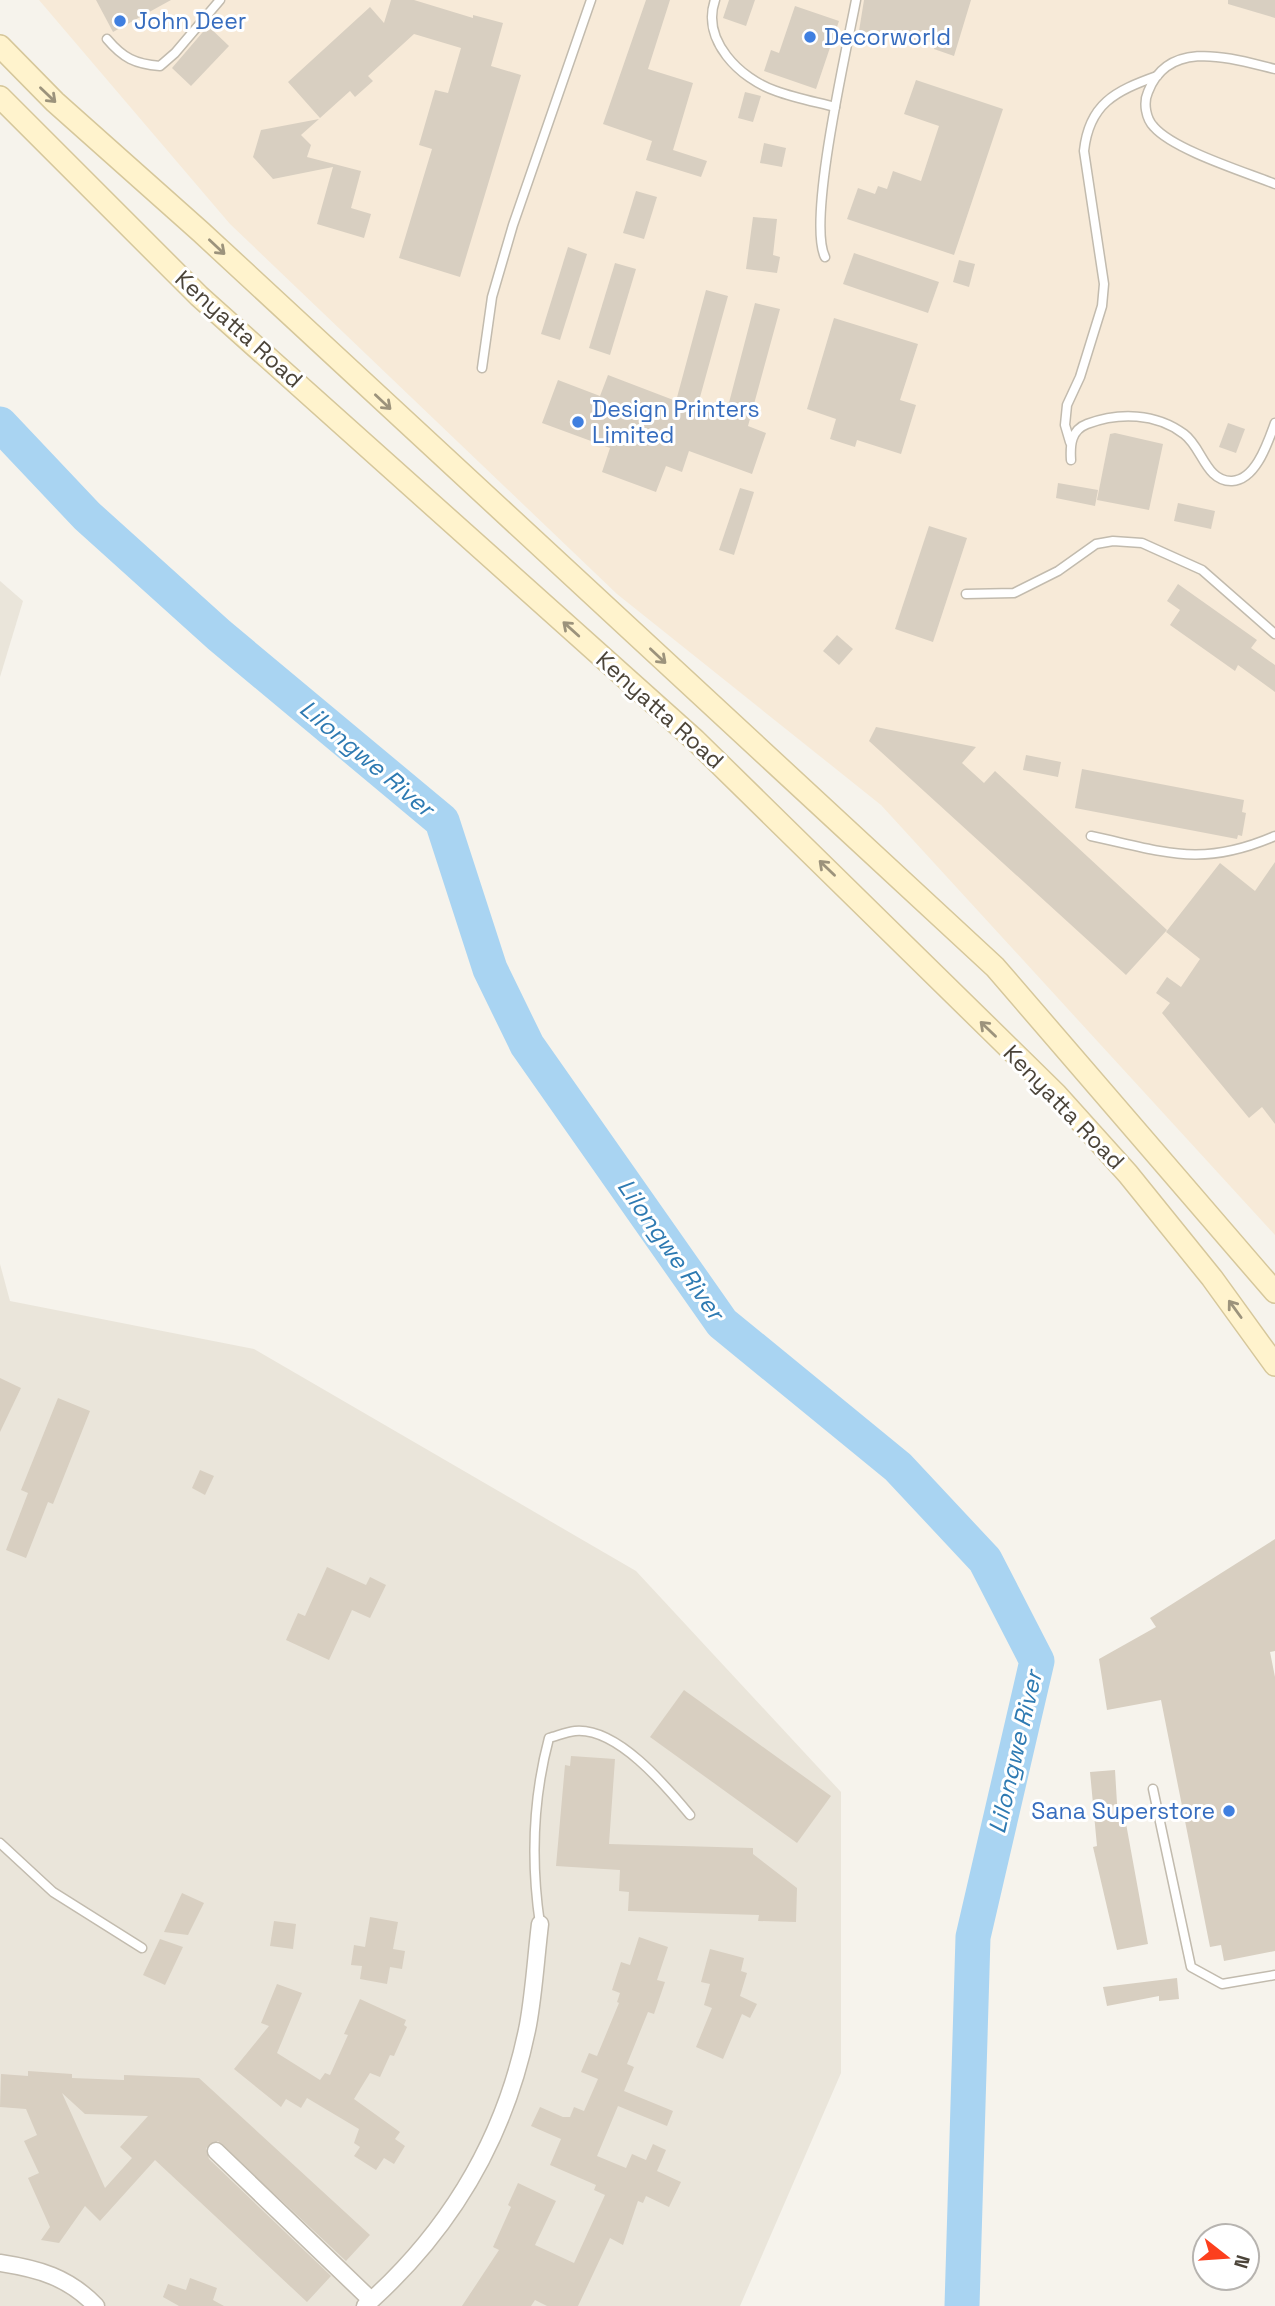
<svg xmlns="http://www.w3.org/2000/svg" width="1275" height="2306" font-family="'Space Grotesk',sans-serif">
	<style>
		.residential { fill: #eae5da }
		.commercial { fill: #f7ead8 }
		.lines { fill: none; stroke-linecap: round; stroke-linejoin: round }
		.river { stroke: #a9d4f2; stroke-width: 35 }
		.building { fill: #d8cfc1; fill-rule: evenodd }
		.service-casing { stroke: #c2bbae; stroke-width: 11 }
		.minor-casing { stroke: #c2bbae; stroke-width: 19 }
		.secondary-casing { stroke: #d6c79b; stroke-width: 24 }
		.service { stroke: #fff; stroke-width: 8 }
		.minor { stroke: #fff; stroke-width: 16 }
		.secondary { stroke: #fff3cd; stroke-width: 21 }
		.oneway { stroke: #9c937c }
		.shop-dot { fill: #3f7fe0; stroke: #fff; stroke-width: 2.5 }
		.labels { text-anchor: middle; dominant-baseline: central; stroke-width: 6; stroke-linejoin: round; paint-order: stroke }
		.shop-label { font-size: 23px; fill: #366cbe; stroke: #fff; text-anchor: start }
		.street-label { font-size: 23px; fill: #4b4439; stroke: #fff }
		.water-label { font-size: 24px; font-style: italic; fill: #2e7ab2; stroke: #fff }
	</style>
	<rect width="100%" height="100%" fill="#f6f3ec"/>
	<g class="residential">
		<path d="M 0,581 L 23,601 L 0,677 Z"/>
		<path d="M 0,1264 L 10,1301 L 254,1349 L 636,1571 L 841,1792 L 841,2073 L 740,2306 L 0,2306 Z"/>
	</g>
	<path class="commercial" d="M 39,0 L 1275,0 L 1275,1235 L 881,805 L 617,594 L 230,224 Z"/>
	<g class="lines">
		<path class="river" d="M 0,424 L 87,516 L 219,635 L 442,821 L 490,969 L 527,1045 L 722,1323 L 898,1467 L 985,1560 L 1037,1661 L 973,1937 L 962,2306"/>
	</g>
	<g class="building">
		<path d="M 96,0 L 171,0 L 113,32 Z"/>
		<path d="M 391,0 L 414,0 L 473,18 L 473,15 L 503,23 L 491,66 L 521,75 L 460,277 L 399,258 L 432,149 L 419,145 L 435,90 L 448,93 L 461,48 L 414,34 L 368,76 L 373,81 L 355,97 L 350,91 L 320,118 L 288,82 L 370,7 L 384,23 Z"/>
		<path d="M 646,0 L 670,0 L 648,69 L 693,83 L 673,150 L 707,161 L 701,177 L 646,160 L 652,141 L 603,124 Z"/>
		<path d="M 729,0 L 755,0 L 746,26 L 723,18 Z"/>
		<path d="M 864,0 L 971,0 L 954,56 L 934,49 L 936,43 L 859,31 Z"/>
		<path d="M 1228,0 L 1275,0 L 1275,18 L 1228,4 Z"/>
		<path d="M 795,6 L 839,21 L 816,89 L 764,71 L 771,50 L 779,53 Z"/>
		<path d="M 208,26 L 229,46 L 191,86 L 172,68 Z"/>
		<path d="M 916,80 L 1003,109 L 954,255 L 847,219 L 858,188 L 875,194 L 878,186 L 887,189 L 893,171 L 921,181 L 939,126 L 904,114 Z"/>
		<path d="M 745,92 L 761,96 L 753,122 L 738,118 Z"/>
		<path d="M 319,119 L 301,135 L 311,145 L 307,157 L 361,171 L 351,208 L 371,214 L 364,238 L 317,224 L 333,167 L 273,179 L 253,157 L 261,130 Z"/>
		<path d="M 764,143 L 786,148 L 782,167 L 760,163 Z"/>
		<path d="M 636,191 L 657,197 L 644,239 L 623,233 Z"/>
		<path d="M 753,217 L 777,219 L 773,255 L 780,257 L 777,273 L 746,269 Z"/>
		<path d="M 568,247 L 587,254 L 560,340 L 541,334 Z"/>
		<path d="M 854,253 L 939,282 L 928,313 L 843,284 Z"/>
		<path d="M 959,260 L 975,264 L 969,287 L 953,282 Z"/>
		<path d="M 615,263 L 636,269 L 610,355 L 589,348 Z"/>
		<path d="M 706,290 L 728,296 L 697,408 L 725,418 L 755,303 L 780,309 L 748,426 L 766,433 L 752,474 L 689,451 L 682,472 L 666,466 L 656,492 L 602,472 L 610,448 L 542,423 L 558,380 L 600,396 L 608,375 L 676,401 Z"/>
		<path d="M 834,318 L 918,344 L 900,400 L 916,405 L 901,454 L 857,440 L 855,447 L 830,439 L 836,419 L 807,409 Z"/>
		<path d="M 1228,423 L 1245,429 L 1236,453 L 1219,447 Z"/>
		<path d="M 1115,433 L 1163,444 L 1149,510 L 1097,500 L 1110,434 Z"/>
		<path d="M 1058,483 L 1098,490 L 1095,506 L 1056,498 Z"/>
		<path d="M 740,488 L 754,492 L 734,555 L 719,550 Z"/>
		<path d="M 1178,503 L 1215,511 L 1211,529 L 1174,521 Z"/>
		<path d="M 929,526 L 967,538 L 933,642 L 895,629 Z"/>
		<path d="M 1178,584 L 1257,640 L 1251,648 L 1275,665 L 1275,692 L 1238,665 L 1235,671 L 1170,625 L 1180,610 L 1167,601 Z"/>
		<path d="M 837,635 L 853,649 L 839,665 L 823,651 Z"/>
		<path d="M 876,727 L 976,747 L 962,763 L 984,783 L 995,771 L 1167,930 L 1126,975 L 869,741 Z"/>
		<path d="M 1026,755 L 1061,762 L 1058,777 L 1023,770 Z"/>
		<path d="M 1082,769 L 1244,800 L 1242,812 L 1246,813 L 1242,836 L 1238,835 L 1237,839 L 1075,808 Z"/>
		<path d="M 1275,862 L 1275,1124 L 1262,1107 L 1249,1118 L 1162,1013 L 1170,1003 L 1156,993 L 1167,977 L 1181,987 L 1200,959 L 1166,932 L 1220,863 L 1255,891 Z"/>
		<path d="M 0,1378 L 21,1388 L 0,1432 Z"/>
		<path d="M 58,1398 L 90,1411 L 53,1504 L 48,1502 L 26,1558 L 6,1550 L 28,1493 L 21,1490 Z"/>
		<path d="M 200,1470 L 214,1476 L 205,1495 L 192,1488 Z"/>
		<path d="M 1275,1539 L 1275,1651 L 1270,1652 L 1275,1677 L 1275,1951 L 1224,1961 L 1221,1945 L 1210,1947 L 1161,1700 L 1107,1710 L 1099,1659 L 1156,1627 L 1150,1618 Z"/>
		<path d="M 327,1567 L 366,1585 L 370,1577 L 386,1585 L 370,1618 L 352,1610 L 329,1660 L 286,1640 L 298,1613 L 305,1616 Z"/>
		<path d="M 684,1690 L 831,1796 L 797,1843 L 650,1737 Z"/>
		<path d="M 571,1756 L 615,1759 L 609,1844 L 753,1848 L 753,1854 L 797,1888 L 796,1922 L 758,1921 L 759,1915 L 628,1911 L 629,1892 L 619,1891 L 620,1870 L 556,1866 L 565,1765 L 570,1766 Z"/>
		<path d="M 1115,1770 L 1118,1820 L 1125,1818 L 1148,1944 L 1117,1950 L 1093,1847 L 1097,1846 L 1090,1772 Z"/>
		<path d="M 182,1893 L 204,1903 L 188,1935 L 164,1932 Z"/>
		<path d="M 370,1917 L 398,1922 L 393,1949 L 405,1951 L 402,1969 L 390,1967 L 387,1984 L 360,1979 L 362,1966 L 351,1965 L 354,1945 L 365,1947 Z"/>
		<path d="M 274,1921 L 296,1924 L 293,1949 L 270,1946 Z"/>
		<path d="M 639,1937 L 668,1947 L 657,1980 L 665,1982 L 654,2014 L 648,2012 L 627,2064 L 634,2067 L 624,2091 L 673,2111 L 667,2126 L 618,2106 L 597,2156 L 626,2168 L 632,2154 L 646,2160 L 653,2144 L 666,2150 L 657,2171 L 681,2182 L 669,2207 L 646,2196 L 643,2203 L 638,2201 L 623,2245 L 610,2238 L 578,2306 L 547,2306 L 535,2300 L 531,2306 L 462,2306 L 499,2250 L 493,2247 L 511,2207 L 508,2205 L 518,2183 L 556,2201 L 535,2245 L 574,2263 L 605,2195 L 594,2190 L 596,2185 L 550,2165 L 561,2139 L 531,2126 L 540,2107 L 563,2117 L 570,2117 L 574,2107 L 584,2111 L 598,2079 L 581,2072 L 589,2053 L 597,2056 L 619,2003 L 617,2002 L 620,1993 L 612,1990 L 621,1962 L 630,1965 Z"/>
		<path d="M 160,1939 L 183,1947 L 165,1985 L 143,1975 Z"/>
		<path d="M 710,1949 L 744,1958 L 741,1971 L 747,1973 L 740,1996 L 757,2004 L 750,2018 L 742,2014 L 723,2059 L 696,2047 L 712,2008 L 704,2005 L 710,1984 L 701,1982 Z"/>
		<path d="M 1177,1978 L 1179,1999 L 1159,2001 L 1159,1996 L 1107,2006 L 1103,1987 Z"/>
		<path d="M 277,1984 L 302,1993 L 277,2053 L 320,2080 L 325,2073 L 330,2075 L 348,2035 L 344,2034 L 360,1999 L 406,2020 L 404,2025 L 407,2027 L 394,2056 L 390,2055 L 380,2077 L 370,2073 L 354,2099 L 400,2132 L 395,2139 L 405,2146 L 394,2164 L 384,2158 L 376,2170 L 354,2156 L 360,2147 L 354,2143 L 359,2129 L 307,2098 L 301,2108 L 286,2099 L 281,2107 L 234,2069 L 269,2026 L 261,2023 Z"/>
		<path d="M 28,2071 L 72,2074 L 72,2078 L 124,2080 L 124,2075 L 199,2078 L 370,2235 L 346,2261 L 218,2141 L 206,2148 L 209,2159 L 331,2276 L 307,2302 L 155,2160 L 100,2221 L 85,2206 L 59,2243 L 41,2240 L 50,2227 L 28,2178 L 39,2173 L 24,2141 L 37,2135 L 26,2109 L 0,2107 L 1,2074 L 28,2076 ZM 62,2093 L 85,2114 L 148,2116 L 120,2147 L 132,2158 L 105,2188 Z"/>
		<path d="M 190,2278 L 217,2288 L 213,2300 L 224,2306 L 179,2306 L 163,2297 L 168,2284 L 186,2290 Z"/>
	</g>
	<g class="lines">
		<g class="service-casing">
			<g id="service">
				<path d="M 715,0 C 701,40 740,79 776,91 C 795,98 816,102 835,107"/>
				<path d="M 107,39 C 123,58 135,64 160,66 L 175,53 L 220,0"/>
				<path d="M 1275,69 C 1233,59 1169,37 1148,92 C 1143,103 1146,119 1154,127 C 1174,150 1245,172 1275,184"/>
				<path d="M 825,257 C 807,221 847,48 856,0"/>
				<path d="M 482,368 L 492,297 L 513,225 L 591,0"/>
				<path d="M 1070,442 L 1065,425 L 1067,405 L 1080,377 L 1102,306 L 1104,284 L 1084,151 C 1089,104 1115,91 1157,76"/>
				<path d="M 1071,460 C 1070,445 1071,430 1087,424 C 1119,412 1156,413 1184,434 C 1202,447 1206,482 1232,481 C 1256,480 1268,442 1275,423"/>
				<path d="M 966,594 L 1014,593 L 1058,571 L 1096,544 L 1113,541 L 1142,543 L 1202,570 L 1275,634"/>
				<path d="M 1091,836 C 1166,852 1201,868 1275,836"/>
				<path d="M 1153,1789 L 1191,1967 L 1222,1984 L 1275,1975"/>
				<path d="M 0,1843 L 53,1892 L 142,1948"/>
				<path d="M 540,1924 C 531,1863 533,1798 549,1738 C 557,1736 566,1732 575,1731 C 617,1727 666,1786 690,1815"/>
			</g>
		</g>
		<g class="minor-casing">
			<g id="minor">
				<path d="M 216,2151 L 371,2300"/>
				<path d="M 0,2263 C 39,2269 68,2277 96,2306"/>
				<path d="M 365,2306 C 451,2230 506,2137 528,2025 C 534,1992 536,1957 540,1924"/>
			</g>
		</g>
		<g class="secondary-casing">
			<g id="secondary">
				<path d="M 0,46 L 55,102 L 201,232 L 995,967 L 1275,1292"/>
				<path d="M 0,97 L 199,296 L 695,740 L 1056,1094 L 1128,1174 L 1212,1278 L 1275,1365"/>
			</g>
		</g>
		<use href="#service" class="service"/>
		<use href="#minor" class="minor"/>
		<use href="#secondary" class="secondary"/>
	</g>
	<defs><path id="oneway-shaft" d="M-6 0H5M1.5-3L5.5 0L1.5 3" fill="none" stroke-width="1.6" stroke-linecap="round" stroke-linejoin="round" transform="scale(1.75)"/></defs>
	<g class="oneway">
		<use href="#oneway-shaft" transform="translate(48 95) rotate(44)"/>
		<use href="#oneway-shaft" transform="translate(217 247) rotate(43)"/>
		<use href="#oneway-shaft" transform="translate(383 402) rotate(43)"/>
		<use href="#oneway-shaft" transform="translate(571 629) rotate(-138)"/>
		<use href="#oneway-shaft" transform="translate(658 656) rotate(43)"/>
		<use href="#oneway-shaft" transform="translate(827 868) rotate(-136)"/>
		<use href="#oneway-shaft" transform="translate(988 1029) rotate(-136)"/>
		<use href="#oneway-shaft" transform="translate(1235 1309) rotate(-126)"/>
	</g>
	<g class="shop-dot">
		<circle cx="120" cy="21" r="7"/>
		<circle cx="810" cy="37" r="7"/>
		<circle cx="578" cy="422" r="7"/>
		<circle cx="1229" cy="1811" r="7"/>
	</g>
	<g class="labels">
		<g class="shop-label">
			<text x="134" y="21">John Deer</text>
			<text x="824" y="37">Decorworld</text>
			<text x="592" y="409">Design Printers<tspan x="592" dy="26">Limited</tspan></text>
			<text x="1215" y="1811" text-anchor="end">Sana Superstore</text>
		</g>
		<g class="street-label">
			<text transform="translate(239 329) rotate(42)">Kenyatta Road</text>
			<text transform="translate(660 710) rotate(42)">Kenyatta Road</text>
			<text transform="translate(1064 1107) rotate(46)">Kenyatta Road</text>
		</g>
		<g class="water-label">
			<text transform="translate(367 758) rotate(40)">Lilongwe River</text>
			<text transform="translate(671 1249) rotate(55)">Lilongwe River</text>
			<text transform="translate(1015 1752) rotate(-77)">Lilongwe River</text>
		</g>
	</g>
	<g transform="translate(1226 2257) rotate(107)"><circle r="33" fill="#ffffff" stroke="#b7b4b0" stroke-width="2"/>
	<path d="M0-5L12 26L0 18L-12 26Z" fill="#fc3f1d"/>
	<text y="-10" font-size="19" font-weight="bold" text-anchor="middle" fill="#4b4439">N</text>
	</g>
</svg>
